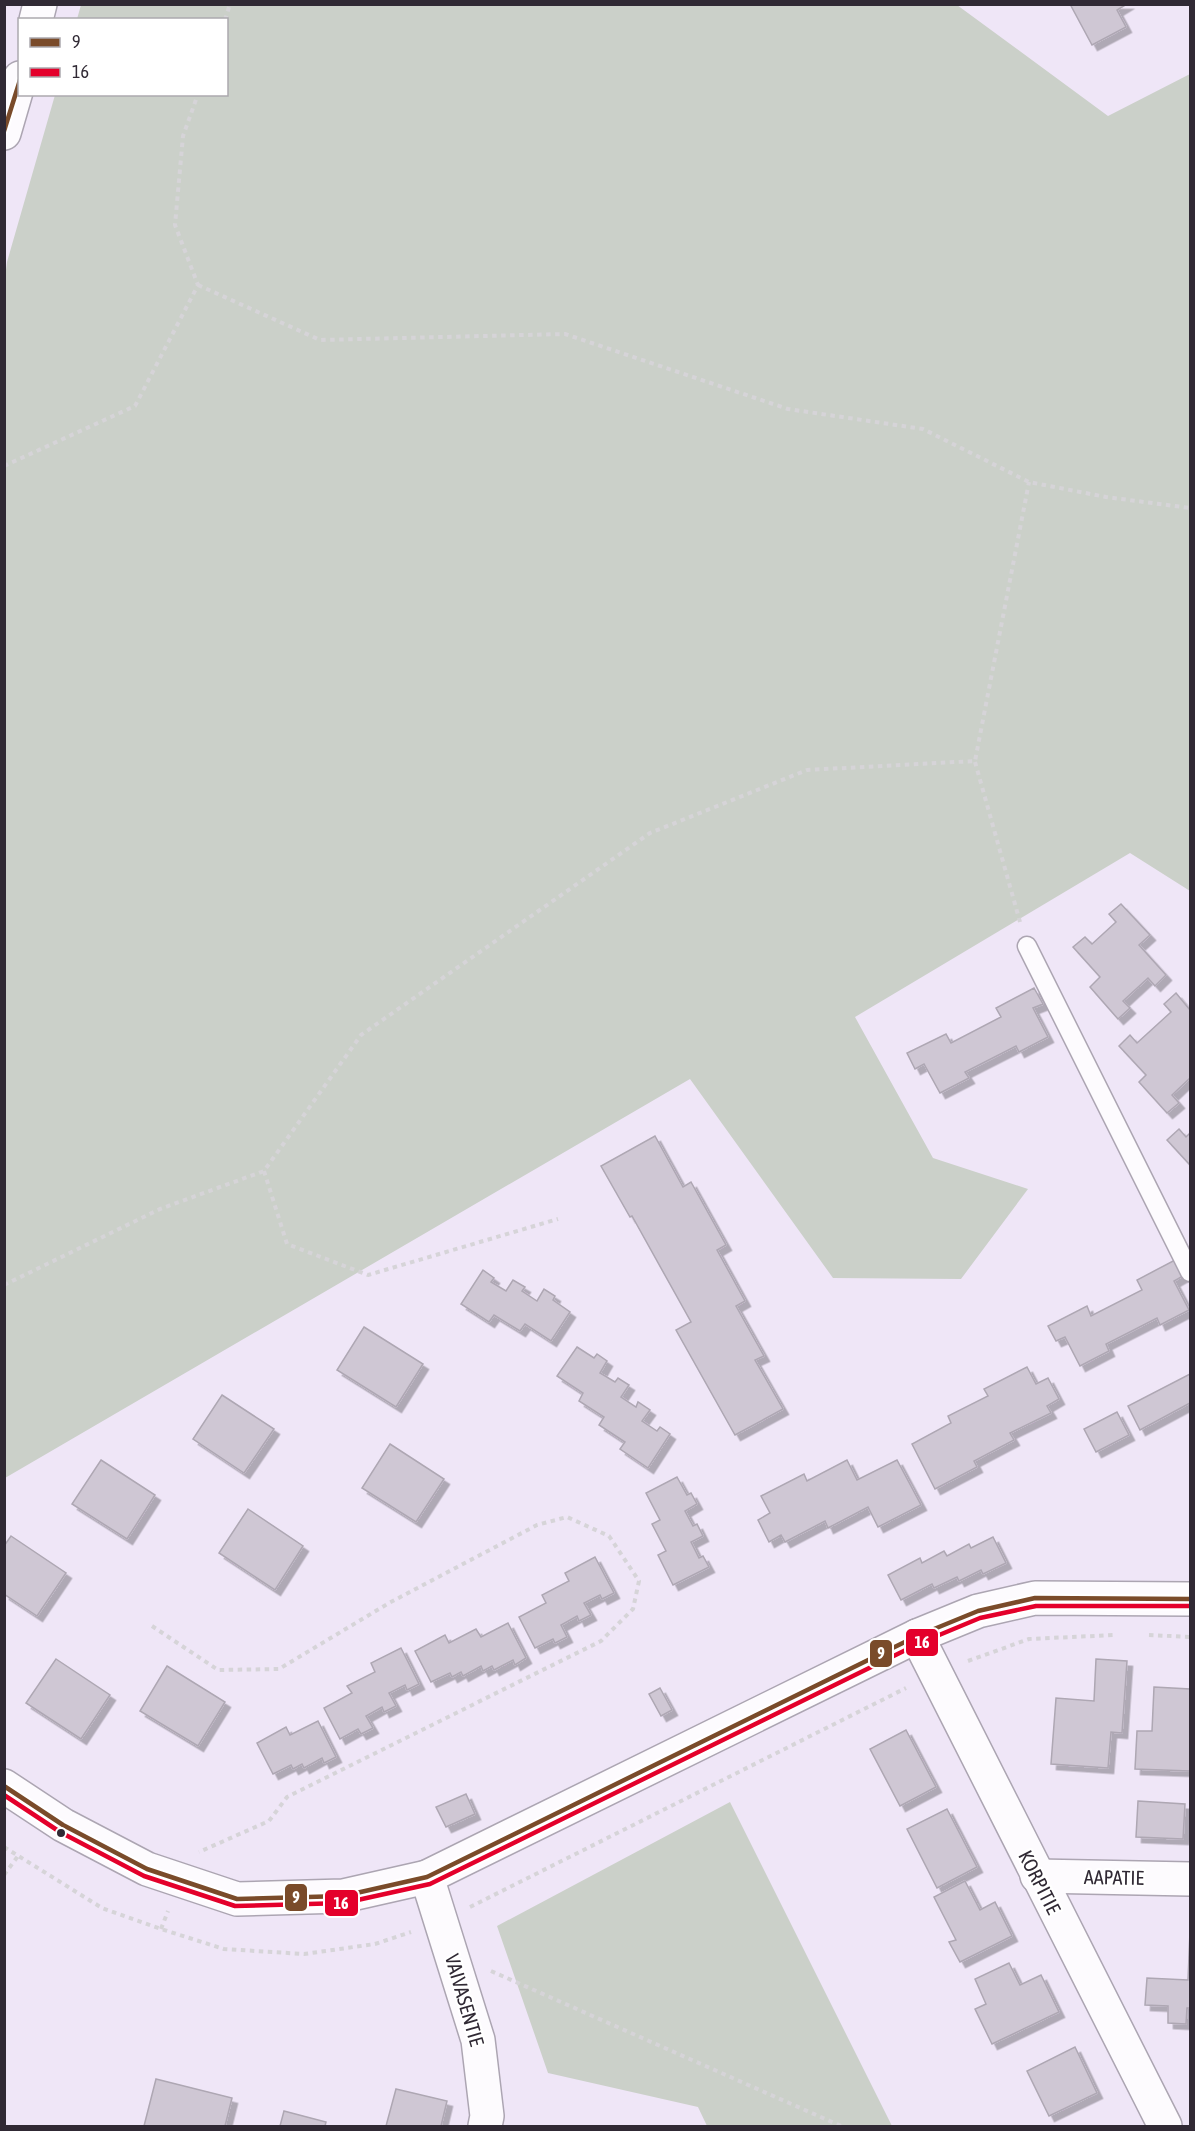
<svg xmlns="http://www.w3.org/2000/svg" width="1195" height="2131" font-family="'Asap Condensed',sans-serif">
	<style>
		.forest { fill: #cbd0c9 }
		.building { fill: #cfc7d4; stroke: #aea7b3; stroke-width: 1.5; filter: url(#shadow) }
		.lines { fill: none; stroke-linecap: round; stroke-linejoin: round }
		.lane-casing { stroke: #aca5b2; stroke-width: 21 }
		.street-casing { stroke: #aca5b2; stroke-width: 36 }
		.secondary-casing { stroke: #aca5b2; stroke-width: 36 }
		.path { stroke: #d6d4d8; stroke-width: 4; stroke-dasharray: 4.5 4.5; stroke-linecap: butt }
		.lane { stroke: #fdfbfe; stroke-width: 18 }
		.street { stroke: #fdfbfe; stroke-width: 33 }
		.secondary { stroke: #fdfbfe; stroke-width: 33 }
		.bus-1-casing { stroke: #fff; stroke-width: 9 }
		.bus-2-casing { stroke: #fff; stroke-width: 9 }
		.bus-1 { stroke: #7a4b2a; stroke-width: 4.5 }
		.bus-2 { stroke: #e4002b; stroke-width: 4.5 }
		.bus-dot { fill: #302934; stroke: #fff; stroke-width: 2 }
		.labels { text-anchor: middle; dominant-baseline: central; stroke-width: 4.5; stroke-linejoin: round; paint-order: stroke }
		.street-label { font-size: 20px; fill: #302934; stroke: #fff }
		.line-badge { stroke: #fff; stroke-width: 2 }
		.badge-label { font-size: 16px; text-anchor: middle; font-weight: bold; fill: #fff }
	</style>
	<defs>
		<filter id="shadow"><feDropShadow dx="5.5" dy="5.5" stdDeviation="0" flood-color="#0004"/></filter>
	</defs>
	<rect width="100%" height="100%" fill="#efe6f7"/>
	<g class="forest">
		<path d="M 81,5 L 957,5 L 1108,116 L 1190,74 L 1190,891 L 1130,853 L 855,1017 L 933,1158 L 1028,1189 L 961,1279 L 833,1278 L 690,1079 L 5,1478 L 5,277 L 7,262 L 55,95 L 226,94 L 226,20 L 77,19 Z"/>
		<path d="M 730,1802 L 892,2126 L 707,2126 L 698,2107 L 548,2073 L 497,1926 Z"/>
	</g>
	<g class="building">
		<path d="M 1070,4 L 1127,4 L 1117,10 L 1126,27 L 1092,45 Z"/>
		<path d="M 1121,904 L 1150,935 L 1139,945 L 1166,975 L 1155,986 L 1148,978 L 1123,1001 L 1130,1008 L 1118,1019 L 1090,987 L 1100,977 L 1073,947 L 1085,937 L 1092,944 L 1116,922 L 1109,914 Z"/>
		<path d="M 1034,988 L 1043,1004 L 1033,1008 L 1048,1037 L 1019,1052 L 1016,1046 L 965,1072 L 969,1078 L 940,1093 L 924,1064 L 915,1069 L 907,1053 L 946,1034 L 951,1043 L 1001,1017 L 996,1008 Z"/>
		<path d="M 1176,993 L 1190,1010 L 1190,1078 L 1172,1095 L 1179,1103 L 1167,1113 L 1139,1082 L 1146,1075 L 1119,1046 L 1130,1035 L 1137,1043 L 1171,1012 L 1164,1004 Z"/>
		<path d="M 1179,1129 L 1186,1137 L 1190,1133 L 1190,1165 L 1167,1140 Z"/>
		<path d="M 655,1136 L 683,1187 L 691,1182 L 726,1245 L 717,1250 L 745,1301 L 736,1306 L 764,1356 L 755,1360 L 783,1409 L 735,1435 L 676,1330 L 691,1322 L 632,1216 L 630,1217 L 601,1166 Z"/>
		<path d="M 1175,1260 L 1183,1276 L 1174,1281 L 1189,1310 L 1160,1325 L 1157,1318 L 1106,1344 L 1109,1351 L 1080,1366 L 1065,1337 L 1056,1341 L 1048,1326 L 1087,1306 L 1091,1316 L 1142,1290 L 1137,1280 Z"/>
		<path d="M 483,1270 L 494,1278 L 491,1282 L 506,1291 L 513,1280 L 525,1287 L 522,1291 L 537,1301 L 544,1289 L 555,1296 L 553,1300 L 570,1312 L 551,1341 L 525,1324 L 520,1331 L 494,1315 L 489,1322 L 461,1304 Z"/>
		<path d="M 364,1327 L 423,1364 L 396,1407 L 337,1370 Z"/>
		<path d="M 577,1347 L 594,1358 L 597,1354 L 607,1361 L 600,1373 L 615,1382 L 618,1378 L 629,1385 L 621,1397 L 636,1407 L 638,1402 L 650,1410 L 642,1421 L 657,1431 L 660,1427 L 670,1434 L 648,1468 L 620,1449 L 625,1442 L 599,1425 L 604,1417 L 579,1401 L 583,1393 L 557,1376 Z"/>
		<path d="M 1027,1367 L 1036,1384 L 1048,1378 L 1059,1399 L 1047,1406 L 1051,1413 L 1010,1433 L 1014,1440 L 974,1461 L 977,1467 L 935,1489 L 912,1444 L 951,1423 L 948,1416 L 988,1396 L 984,1389 Z"/>
		<path d="M 1190,1374 L 1190,1403 L 1140,1430 L 1128,1406 Z"/>
		<path d="M 222,1395 L 274,1429 L 244,1473 L 193,1439 Z"/>
		<path d="M 1117,1412 L 1129,1435 L 1096,1452 L 1084,1429 Z"/>
		<path d="M 390,1444 L 444,1479 L 416,1522 L 362,1488 Z"/>
		<path d="M 101,1460 L 155,1495 L 127,1539 L 72,1504 Z"/>
		<path d="M 847,1460 L 857,1480 L 897,1460 L 921,1505 L 878,1527 L 868,1507 L 828,1528 L 825,1521 L 785,1542 L 781,1535 L 769,1542 L 758,1520 L 770,1513 L 761,1496 L 804,1474 L 807,1481 Z"/>
		<path d="M 677,1477 L 687,1495 L 691,1493 L 697,1504 L 685,1511 L 693,1526 L 697,1524 L 703,1536 L 691,1542 L 699,1558 L 703,1556 L 709,1567 L 673,1585 L 658,1555 L 666,1551 L 652,1524 L 660,1520 L 646,1493 Z"/>
		<path d="M 248,1509 L 303,1546 L 275,1590 L 219,1553 Z"/>
		<path d="M 11,1536 L 66,1573 L 37,1616 L 4,1594 L 4,1546 Z"/>
		<path d="M 993,1537 L 1006,1563 L 983,1574 L 981,1570 L 959,1581 L 957,1577 L 934,1588 L 932,1584 L 901,1600 L 888,1575 L 920,1558 L 922,1563 L 944,1551 L 947,1556 L 969,1544 L 971,1548 Z"/>
		<path d="M 595,1557 L 614,1593 L 602,1599 L 600,1595 L 584,1603 L 591,1615 L 579,1621 L 577,1616 L 561,1625 L 567,1637 L 555,1643 L 553,1639 L 535,1648 L 519,1617 L 546,1603 L 542,1595 L 569,1581 L 565,1573 Z"/>
		<path d="M 508,1623 L 526,1658 L 515,1665 L 513,1660 L 494,1670 L 492,1666 L 483,1671 L 481,1666 L 463,1676 L 461,1672 L 452,1677 L 450,1673 L 431,1682 L 415,1651 L 445,1635 L 449,1643 L 476,1629 L 481,1637 Z"/>
		<path d="M 401,1648 L 419,1684 L 407,1690 L 405,1685 L 389,1693 L 396,1706 L 384,1712 L 382,1707 L 366,1716 L 373,1728 L 361,1734 L 358,1729 L 340,1739 L 324,1708 L 352,1693 L 347,1686 L 375,1672 L 371,1663 Z"/>
		<path d="M 56,1659 L 110,1695 L 81,1739 L 26,1703 Z"/>
		<path d="M 1096,1659 L 1127,1661 L 1122,1733 L 1111,1732 L 1108,1768 L 1051,1764 L 1056,1698 L 1094,1701 Z"/>
		<path d="M 167,1666 L 225,1702 L 198,1746 L 140,1711 Z"/>
		<path d="M 1154,1687 L 1190,1689 L 1190,1771 L 1135,1769 L 1137,1731 L 1152,1731 Z"/>
		<path d="M 660,1688 L 672,1710 L 661,1716 L 649,1694 Z"/>
		<path d="M 318,1721 L 336,1757 L 324,1763 L 322,1758 L 304,1768 L 302,1764 L 293,1769 L 291,1765 L 273,1774 L 257,1743 L 286,1727 L 290,1735 Z"/>
		<path d="M 906,1730 L 936,1787 L 900,1806 L 870,1749 Z"/>
		<path d="M 466,1794 L 475,1814 L 446,1827 L 436,1807 Z"/>
		<path d="M 1138,1801 L 1185,1804 L 1183,1839 L 1136,1837 Z"/>
		<path d="M 947,1809 L 977,1867 L 937,1888 L 907,1829 Z"/>
		<path d="M 965,1881 L 980,1910 L 995,1902 L 1012,1936 L 960,1962 L 949,1942 L 956,1940 L 934,1897 Z"/>
		<path d="M 1190,1931 L 1190,2008 L 1187,2008 L 1186,2024 L 1168,2023 L 1168,2006 L 1145,2005 L 1147,1978 L 1188,1980 Z"/>
		<path d="M 1009,1963 L 1020,1985 L 1041,1975 L 1059,2012 L 992,2044 L 975,2009 L 986,2004 L 975,1979 Z"/>
		<path d="M 1075,2047 L 1097,2093 L 1049,2116 L 1027,2071 Z"/>
		<path d="M 156,2079 L 232,2098 L 225,2126 L 144,2126 Z"/>
		<path d="M 396,2089 L 447,2101 L 441,2126 L 386,2126 Z"/>
		<path d="M 284,2111 L 326,2122 L 325,2126 L 280,2126 Z"/>
	</g>
	<g class="lines">
		<g class="lane-casing">
			<path id="lane" d="M 1027,946 L 1190,1272"/>
		</g>
		<g class="street-casing">
			<g id="street">
				<path d="M 917,1636 L 1165,2126"/>
				<path d="M 1037,1876 L 1190,1879"/>
				<path d="M 427,1877 L 478,2040 L 487,2116 L 485,2126"/>
			</g>
		</g>
		<g class="secondary-casing">
			<g id="secondary">
				<path d="M 36,20 L 40,4"/>
				<path d="M 4,133 L 20,78"/>
				<path d="M 4,1786 L 63,1825 L 147,1869 L 237,1899 L 343,1896 L 427,1877 L 917,1636 L 978,1611 L 1035,1598 L 1190,1599"/>
			</g>
		</g>
		<g class="path">
			<path d="M 225,20 L 230,4"/>
			<path d="M 198,285 L 320,340 L 565,334 L 788,409 L 923,429 L 1029,482 L 1106,497 L 1190,508"/>
			<path d="M 4,466 L 135,406 L 198,285 L 175,225 L 183,136 L 198,94"/>
			<path d="M 975,762 L 1020,922"/>
			<path d="M 264,1171 L 287,1244 L 368,1275 L 558,1219"/>
			<path d="M 4,1285 L 160,1209 L 264,1171 L 361,1035 L 650,833 L 807,770 L 975,761 L 1029,482"/>
			<path d="M 152,1626 L 218,1670 L 279,1669 L 389,1603 L 537,1525 L 567,1517 L 609,1536 L 639,1581 L 633,1609 L 601,1641 L 287,1797 L 269,1821 L 199,1852"/>
			<path d="M 1149,1635 L 1190,1637"/>
			<path d="M 968,1661 L 1029,1639 L 1115,1635"/>
			<path d="M 4,1847 L 102,1908 L 161,1929 L 224,1949 L 304,1954 L 375,1944 L 411,1932"/>
			<path d="M 4,1875 L 18,1856"/>
			<path d="M 470,1907 L 906,1688"/>
			<path d="M 161,1929 L 168,1911"/>
			<path d="M 491,1971 L 841,2126"/>
		</g>
		<use href="#lane" class="lane"/>
		<use href="#street" class="street"/>
		<use href="#secondary" class="secondary"/>
		<g class="bus-1-casing">
			<g id="bus-1">
				<path d="M 4,131 L 20,80"/>
				<path d="M 4,1786 L 63,1825 L 147,1869 L 237,1899 L 343,1896 L 427,1877 L 917,1636 L 978,1611 L 1035,1598 L 1190,1599"/>
			</g>
		</g>
		<g class="bus-2-casing">
			<path id="bus-2" d="M 4,1795 L 60,1832 L 144,1876 L 235,1906 L 344,1903 L 430,1884 L 920,1643 L 980,1618 L 1036,1606 L 1190,1606"/>
		</g>
		<use href="#bus-1" class="bus-1"/>
		<use href="#bus-2" class="bus-2"/>
	</g>
	<circle class="bus-dot" cx="61" cy="1833" r="5"/>
	<g class="labels">
		<g class="street-label">
			<text transform="translate(1114 1877) rotate(1)">AAPATIE</text>
			<text transform="translate(1040 1882) rotate(63)">KORPITIE</text>
			<text transform="translate(465 2000) rotate(74)">VAIVASENTIE</text>
		</g>
	</g>
	<g class="line-badge">
		<rect x="905" y="1628" width="34" height="29" rx="6" fill="#e4002b"/>
		<rect x="869" y="1639" width="24" height="29" rx="6" fill="#7a4b2a"/>
		<rect x="284" y="1883" width="24" height="29" rx="6" fill="#7a4b2a"/>
		<rect x="324" y="1889" width="35" height="28" rx="6" fill="#e4002b"/>
	</g>
	<g class="badge-label">
		<text x="922" y="1648">16</text>
		<text x="881" y="1659">9</text>
		<text x="296" y="1903">9</text>
		<text x="341" y="1909">16</text>
	</g>
	<rect width="1195" height="2131" fill="none" stroke="#302934" stroke-width="12"/>
	<rect x="18" y="18" width="210" height="78" fill="#ffffff" stroke="#aca9ae" stroke-width="1.5"/>
	<rect x="30" y="38" width="30" height="9" fill="#7a4b2a" stroke="#aca9ae" stroke-width="1.5"/>
	<text x="72" y="48" font-size="18" fill="#302934">9</text>
	<rect x="30" y="68" width="30" height="9" fill="#e4002b" stroke="#aca9ae" stroke-width="1.5"/>
	<text x="72" y="78" font-size="18" fill="#302934">16</text>
</svg>
